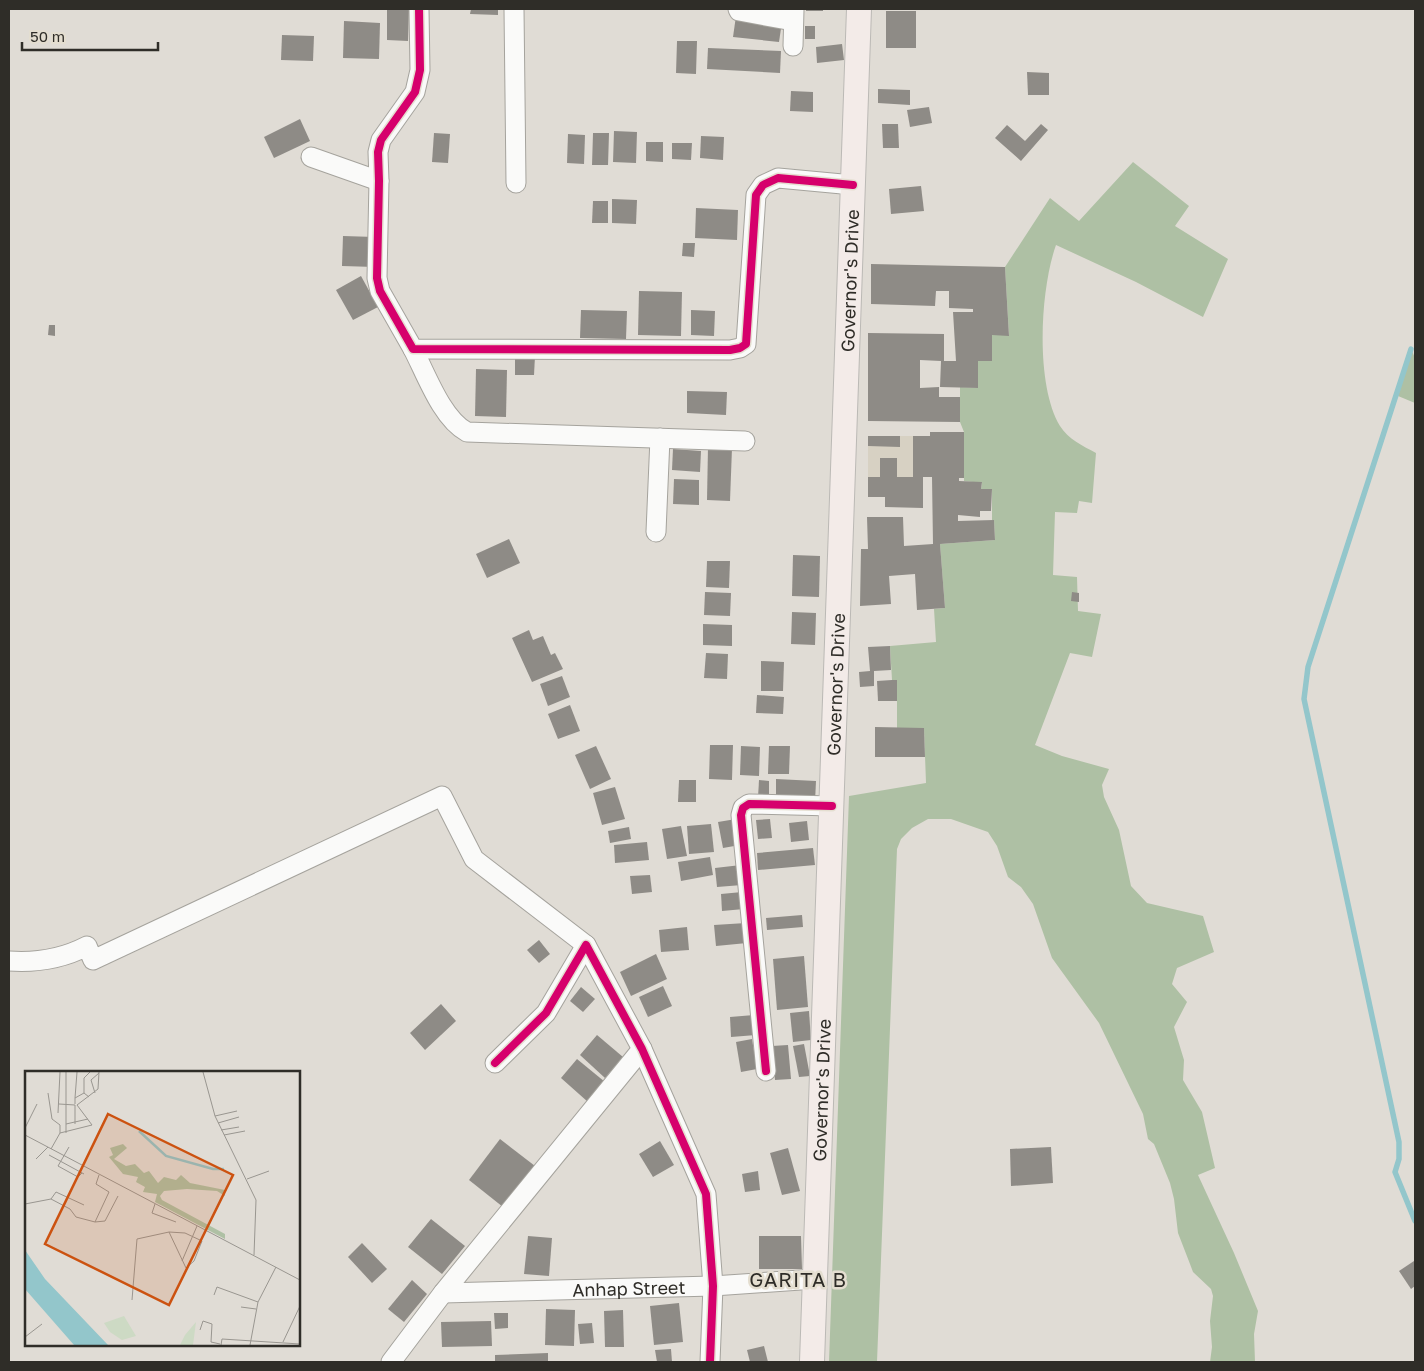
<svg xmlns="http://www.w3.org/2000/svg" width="1424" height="1371" font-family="'Golos Text',sans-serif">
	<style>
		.built { fill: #d7d1c3 }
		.forest { fill: #aec0a4 }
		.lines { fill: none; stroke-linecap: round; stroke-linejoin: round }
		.stream { stroke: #93c6cb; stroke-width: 5.5 }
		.building { fill: #8e8b86 }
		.minor-casing { stroke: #a5a39d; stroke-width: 21 }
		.major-casing { stroke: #bbb9b5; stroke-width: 26 }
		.minor { stroke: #fafaf9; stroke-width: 19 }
		.major { stroke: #f3ebe8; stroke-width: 24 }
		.cycleway-casing { stroke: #e4ded0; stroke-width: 11 }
		.cycleway { stroke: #d6006c; stroke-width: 8 }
		.labels { text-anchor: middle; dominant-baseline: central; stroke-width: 5; stroke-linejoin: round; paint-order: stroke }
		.street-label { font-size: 18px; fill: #2f2d28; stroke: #e4ded0 }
		.quarter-label { font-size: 20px; letter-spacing: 1px; fill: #2f2d28; stroke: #e4ded0 }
		.inset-river { fill: none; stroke: #93c6cb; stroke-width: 2.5 }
		.inset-road { fill: none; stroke: #999690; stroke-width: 1 }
		.view { fill: #cc5210; fill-opacity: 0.15; stroke: #cc5210; stroke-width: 2.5 }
		.inset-edge { fill: none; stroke: #2f2d28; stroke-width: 2.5 }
	</style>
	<rect width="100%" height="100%" fill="#e0dcd5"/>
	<rect class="built" x="868" y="436" width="45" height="41"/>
	<g class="forest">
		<path d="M 1133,162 L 1189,206 L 1175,226 L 1228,259 L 1203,317 L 1136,282 L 1056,245 C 1040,290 1035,384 1060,426 C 1068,439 1083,446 1096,453 L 1092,503 L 1079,501 L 1077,513 L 1055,512 L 1053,575 L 1077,577 L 1078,611 L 1101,614 L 1092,657 L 1070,653 L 1035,745 L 1062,756 L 1109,769 L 1102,785 L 1104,797 L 1119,830 L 1131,886 L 1147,903 L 1203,916 L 1214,952 L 1177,968 L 1172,984 L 1187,1002 L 1174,1027 L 1184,1060 L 1183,1080 L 1202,1112 L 1215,1168 L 1198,1175 L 1234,1253 L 1258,1311 L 1254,1334 L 1255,1362 L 1210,1362 L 1212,1347 L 1210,1321 L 1213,1296 L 1211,1289 L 1193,1272 L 1190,1264 L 1178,1233 L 1174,1199 L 1170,1183 L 1154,1144 L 1148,1139 L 1143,1114 L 1099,1023 L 1052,958 L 1033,904 L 1021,887 L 1008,877 L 997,846 L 988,832 L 951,819 L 928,819 L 912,828 L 901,839 L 897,849 L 877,1362 L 829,1362 L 849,796 L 926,783 L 924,728 L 897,728 L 897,681 L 892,680 L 890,646 L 936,642 L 934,609 L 945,608 L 940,544 L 995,540 L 994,520 L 992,520 L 992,490 L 981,489 L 982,483 L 964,481 L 964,432 L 960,422 L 960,387 L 978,388 L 978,361 L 992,361 L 992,335 L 1009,335 L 1005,267 L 1050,198 L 1079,221 Z"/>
		<path d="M 1412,351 L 1415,358 L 1415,403 L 1398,396 Z"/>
	</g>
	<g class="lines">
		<path class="stream" d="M 1411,349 L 1308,667 L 1304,699 L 1399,1142 L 1399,1159 L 1395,1172 L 1415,1221"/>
	</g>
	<g class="building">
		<path d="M 387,9 L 409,9 L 408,41 L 387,40 Z"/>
		<path d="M 471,9 L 498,9 L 498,15 L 470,14 Z"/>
		<rect x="806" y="9" width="17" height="2"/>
		<rect x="886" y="11" width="30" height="37"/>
		<path d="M 736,16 L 782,22 L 779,42 L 733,37 Z"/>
		<path d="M 344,21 L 380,23 L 379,59 L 343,58 Z"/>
		<rect x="805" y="26" width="10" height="13"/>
		<path d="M 282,35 L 314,36 L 313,61 L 281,60 Z"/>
		<path d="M 677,41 L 697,41 L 696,74 L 676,73 Z"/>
		<path d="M 842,44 L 844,60 L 817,63 L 816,47 Z"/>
		<path d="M 708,48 L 781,51 L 780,73 L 707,69 Z"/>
		<path d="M 1027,72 L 1049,73 L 1049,95 L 1028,95 Z"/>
		<path d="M 878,89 L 910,90 L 910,105 L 878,103 Z"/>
		<path d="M 791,91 L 813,92 L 813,112 L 790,111 Z"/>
		<path d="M 929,107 L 932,123 L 910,127 L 907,110 Z"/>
		<path d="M 300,119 L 310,141 L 274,158 L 264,137 Z"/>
		<path d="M 882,124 L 898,124 L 899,148 L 883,148 Z"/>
		<path d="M 1041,124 L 1048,130 L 1021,161 L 995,138 L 1007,125 L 1025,141 Z"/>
		<path d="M 614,131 L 637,132 L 636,163 L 613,162 Z"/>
		<path d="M 434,133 L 450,134 L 448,163 L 432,162 Z"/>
		<path d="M 593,133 L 609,133 L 608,165 L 592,165 Z"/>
		<path d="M 568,134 L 585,135 L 584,164 L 567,163 Z"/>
		<path d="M 701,136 L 724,137 L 723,160 L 700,158 Z"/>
		<path d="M 646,142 L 663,142 L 663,162 L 646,161 Z"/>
		<path d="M 672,143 L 692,143 L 691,160 L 672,159 Z"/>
		<path d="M 921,186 L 924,211 L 891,214 L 889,189 Z"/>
		<path d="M 612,199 L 637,200 L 636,224 L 612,223 Z"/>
		<path d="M 593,201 L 608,201 L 608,223 L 592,223 Z"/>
		<path d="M 696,208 L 738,210 L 737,240 L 695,238 Z"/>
		<path d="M 343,236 L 375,237 L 375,267 L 342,266 Z"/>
		<path d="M 683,243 L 695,243 L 694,257 L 682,256 Z"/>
		<path d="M 871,264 L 1005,267 L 1009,336 L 992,335 L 992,361 L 978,361 L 978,388 L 940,387 L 941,361 L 920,360 L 920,388 L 939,387 L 939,397 L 960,397 L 960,422 L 868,421 L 868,333 L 944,334 L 944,361 L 956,361 L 953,312 L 973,312 L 973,309 L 949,308 L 949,291 L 936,291 L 935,306 L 871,304 Z"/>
		<path d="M 361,276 L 378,307 L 353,320 L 336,290 Z"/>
		<path d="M 639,291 L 682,292 L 681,336 L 638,335 Z"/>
		<path d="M 581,310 L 627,311 L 626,339 L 580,338 Z"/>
		<path d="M 691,310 L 715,311 L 714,336 L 691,335 Z"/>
		<path d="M 49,325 L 55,325 L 55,336 L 48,335 Z"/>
		<path d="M 515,355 L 535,356 L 534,375 L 515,375 Z"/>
		<path d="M 476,369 L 507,370 L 506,417 L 475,416 Z"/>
		<path d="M 687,391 L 727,392 L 726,415 L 687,413 Z"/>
		<path d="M 930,432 L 964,432 L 964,478 L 959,478 L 959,481 L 982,482 L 981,489 L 992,489 L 991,511 L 980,511 L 980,517 L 958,515 L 958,521 L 994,520 L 995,540 L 940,544 L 945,608 L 917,610 L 915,574 L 889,576 L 891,604 L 860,606 L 861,549 L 868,549 L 867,517 L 903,517 L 904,546 L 933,544 L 932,477 L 923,477 L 923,508 L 885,507 L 885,497 L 868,497 L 868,477 L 880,477 L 880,458 L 897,458 L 897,477 L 913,477 L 913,436 L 930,436 Z"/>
		<path d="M 868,436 L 900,436 L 900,447 L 868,446 Z"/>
		<path d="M 708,447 L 732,448 L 730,501 L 707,500 Z"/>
		<path d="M 673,449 L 701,451 L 700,472 L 672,470 Z"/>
		<path d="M 674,479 L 699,480 L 699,505 L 673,504 Z"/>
		<path d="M 509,539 L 520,563 L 487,578 L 476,554 Z"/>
		<path d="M 793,555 L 820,556 L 819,597 L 792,596 Z"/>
		<path d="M 707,561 L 730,561 L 729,588 L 706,587 Z"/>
		<path d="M 705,592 L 731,593 L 730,616 L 704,615 Z"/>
		<path d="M 1072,592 L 1079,593 L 1079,602 L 1071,601 Z"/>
		<path d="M 792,612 L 816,613 L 815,645 L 791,644 Z"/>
		<path d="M 703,624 L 732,625 L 732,646 L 703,645 Z"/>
		<path d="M 529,630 L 533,640 L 543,636 L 551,655 L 555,653 L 563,669 L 532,682 L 512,638 Z"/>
		<path d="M 890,646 L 891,670 L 874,671 L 874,686 L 860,687 L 859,672 L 870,671 L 868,647 Z"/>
		<path d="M 706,653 L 728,654 L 727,679 L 704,678 Z"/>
		<path d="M 761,661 L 784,662 L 783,691 L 761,691 Z"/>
		<path d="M 562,676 L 570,697 L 548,706 L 540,684 Z"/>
		<path d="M 892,680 L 897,680 L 897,701 L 878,701 L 877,681 Z"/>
		<path d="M 757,695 L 784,697 L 783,714 L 756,713 Z"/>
		<path d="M 570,705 L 580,731 L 558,739 L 548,714 Z"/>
		<path d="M 875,727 L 924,728 L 925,757 L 875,757 Z"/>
		<path d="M 710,745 L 733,745 L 732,780 L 709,779 Z"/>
		<path d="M 596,746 L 611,779 L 590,789 L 575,755 Z"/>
		<path d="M 741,746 L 760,747 L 759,776 L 740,775 Z"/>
		<path d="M 769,746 L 790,746 L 789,774 L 768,774 Z"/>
		<path d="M 776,779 L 816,781 L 815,802 L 776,800 Z"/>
		<path d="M 679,780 L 696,780 L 696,802 L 678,802 Z"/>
		<path d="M 759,780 L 769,781 L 769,798 L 758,798 Z"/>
		<path d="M 615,787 L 625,819 L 602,825 L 593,793 Z"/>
		<path d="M 736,819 L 740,845 L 723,848 L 718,822 Z"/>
		<path d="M 770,819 L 772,838 L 758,839 L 756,820 Z"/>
		<path d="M 807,821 L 809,840 L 791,842 L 789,823 Z"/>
		<path d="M 711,824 L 714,852 L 689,854 L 687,826 Z"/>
		<path d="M 681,826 L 687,856 L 667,859 L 662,829 Z"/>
		<path d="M 629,827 L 631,839 L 610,843 L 608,831 Z"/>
		<path d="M 647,842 L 649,860 L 615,863 L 614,845 Z"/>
		<path d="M 813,848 L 815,865 L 758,870 L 757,853 Z"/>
		<path d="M 710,857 L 713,875 L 681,881 L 678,862 Z"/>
		<path d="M 741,865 L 742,885 L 717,887 L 715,868 Z"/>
		<path d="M 650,875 L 652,892 L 632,894 L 630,876 Z"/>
		<path d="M 742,892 L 744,909 L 722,911 L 721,894 Z"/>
		<path d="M 802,915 L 803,927 L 767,930 L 766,918 Z"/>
		<path d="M 746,923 L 747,943 L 716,946 L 714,925 Z"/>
		<path d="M 687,927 L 689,950 L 661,952 L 659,930 Z"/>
		<path d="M 539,940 L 550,954 L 539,963 L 527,950 Z"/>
		<path d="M 656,954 L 667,979 L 631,996 L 620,972 Z"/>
		<path d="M 804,956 L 808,1007 L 777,1010 L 773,959 Z"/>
		<path d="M 663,986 L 672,1006 L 648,1017 L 639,997 Z"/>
		<path d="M 581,987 L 595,999 L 583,1012 L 570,1001 Z"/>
		<path d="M 441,1004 L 456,1021 L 425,1050 L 410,1033 Z"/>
		<path d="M 809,1011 L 811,1040 L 793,1042 L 790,1013 Z"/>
		<path d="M 754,1015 L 756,1035 L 731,1037 L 730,1017 Z"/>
		<path d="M 597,1035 L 623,1057 L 605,1078 L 580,1055 Z"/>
		<path d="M 752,1039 L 757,1069 L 741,1072 L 736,1042 Z"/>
		<path d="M 804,1044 L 810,1076 L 799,1077 L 793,1046 Z"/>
		<path d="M 788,1045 L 791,1079 L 775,1080 L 772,1046 Z"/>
		<path d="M 577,1059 L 605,1082 L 588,1102 L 561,1078 Z"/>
		<path d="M 500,1139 L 535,1166 L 503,1207 L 469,1180 Z"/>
		<path d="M 660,1141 L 674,1165 L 653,1177 L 639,1154 Z"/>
		<path d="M 1051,1147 L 1053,1183 L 1011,1186 L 1010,1149 Z"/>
		<path d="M 788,1148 L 800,1191 L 782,1195 L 770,1153 Z"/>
		<path d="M 758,1171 L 760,1190 L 745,1192 L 742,1174 Z"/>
		<path d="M 431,1219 L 465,1246 L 442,1274 L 408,1247 Z"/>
		<path d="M 528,1236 L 552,1238 L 549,1276 L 524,1274 Z"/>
		<path d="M 759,1236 L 801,1236 L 802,1269 L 759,1269 Z"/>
		<path d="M 362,1243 L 387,1269 L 372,1283 L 348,1257 Z"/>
		<path d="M 1414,1261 L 1415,1286 L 1411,1289 L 1399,1271 Z"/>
		<path d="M 412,1280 L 427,1294 L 404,1322 L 388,1309 Z"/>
		<path d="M 679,1303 L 683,1342 L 654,1345 L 650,1306 Z"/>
		<path d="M 546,1309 L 575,1310 L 574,1346 L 545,1345 Z"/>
		<path d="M 623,1310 L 624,1347 L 605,1347 L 604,1311 Z"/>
		<path d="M 494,1313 L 508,1313 L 508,1328 L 495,1329 Z"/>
		<path d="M 491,1321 L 492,1346 L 442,1347 L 441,1322 Z"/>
		<path d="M 592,1323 L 594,1343 L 580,1344 L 578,1324 Z"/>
		<path d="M 764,1346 L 768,1362 L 750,1362 L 747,1350 Z"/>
		<path d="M 671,1349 L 672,1362 L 657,1362 L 655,1350 Z"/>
		<path d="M 548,1353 L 548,1362 L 495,1362 L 495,1355 Z"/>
	</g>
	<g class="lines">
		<g class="minor-casing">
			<g id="minor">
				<path d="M 419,9 L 420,70 L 415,92 L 381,140 L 378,152 L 379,181 L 377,278 L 380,291 L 413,349 L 730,350 L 740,348 L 746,344 L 756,195 L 763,185 L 778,178 L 853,185"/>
				<path d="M 514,9 L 516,183"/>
				<path d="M 738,9 L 739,11 L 793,21"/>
				<path d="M 793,46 L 794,10"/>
				<path d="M 311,157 L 379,181"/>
				<path d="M 413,349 C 426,374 442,419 467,432 L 745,441"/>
				<path d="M 656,532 L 660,438"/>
				<path d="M 9,961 C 37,963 62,959 87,946 L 93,960 L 442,796 L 474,859 L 586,945 L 642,1049 L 706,1194 L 713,1286 L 710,1362"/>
				<path d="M 495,1063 L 546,1013 L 586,945"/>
				<path d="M 766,1071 L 741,815 L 743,808 L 749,804 L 832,806"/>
				<path id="s1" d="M 443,1293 L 713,1286 L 815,1279"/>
				<path d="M 391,1362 L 443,1293 L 642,1049"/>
			</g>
		</g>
		<g class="major-casing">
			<g id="major">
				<path id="s2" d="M 812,1362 L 859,9"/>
			</g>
		</g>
		<use href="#minor" class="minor"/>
		<use href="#major" class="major"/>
		<g class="cycleway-casing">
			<g id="cycleway">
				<path d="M 419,9 L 420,70 L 415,92 L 381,140 L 378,152 L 379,181 L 377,278 L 380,291 L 413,349 L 730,350 L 740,348 L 746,344 L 756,195 L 763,185 L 778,178 L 853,185"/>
				<path d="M 495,1063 L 546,1013 L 586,945 L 642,1049 L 706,1194 L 713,1286 L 710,1362"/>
				<path d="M 766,1071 L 741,815 L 743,808 L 749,804 L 832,806"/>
			</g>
		</g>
		<use href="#cycleway" class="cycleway"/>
	</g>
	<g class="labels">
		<g class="street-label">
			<text stroke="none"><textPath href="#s2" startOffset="1082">Governor's Drive</textPath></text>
			<text stroke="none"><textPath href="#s2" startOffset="678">Governor's Drive</textPath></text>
			<text stroke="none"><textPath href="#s2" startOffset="272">Governor's Drive</textPath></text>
			<text stroke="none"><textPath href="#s1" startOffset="186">Anhap Street</textPath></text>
		</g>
		<g class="quarter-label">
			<text x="798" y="1279">GARITA B</text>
		</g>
	</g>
	<g transform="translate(25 1071)">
		<rect width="275" height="275" fill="#e0dcd5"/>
		<path d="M 99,245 L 111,265 L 97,269 L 85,261 L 79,252 ZM 171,251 L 168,274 L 155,274 L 160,264 Z" fill="#cddac4"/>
		<path d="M 98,73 L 102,77 L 89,88 L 101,95 L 110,93 L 119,102 L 124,100 L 133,112 L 139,106 L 151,109 L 156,104 L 165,112 L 200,119 L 200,125 L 192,120 L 162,118 L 139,120 L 135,125 L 137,129 L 200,163 L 200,168 L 130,131 L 132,123 L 118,121 L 120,116 L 111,111 L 113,106 L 98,103 L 84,86 L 88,84 L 85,77 Z" fill="#aec0a4"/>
		<path d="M 0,179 L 20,208 L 83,274 L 49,274 L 0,218 Z" fill="#93c6cb"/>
		<path class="inset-river" d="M 114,60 L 141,85 L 188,98 L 199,98"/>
		<path class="inset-road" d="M 178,1 L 190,45 L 231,129 L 229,184M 23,22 L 27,48 L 35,54 L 35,62M 59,22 L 59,7 L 65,1M 70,22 L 66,9 L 74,2M 50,27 L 52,1M 34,33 L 50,34 L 50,53M 50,33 L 50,27 L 59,22 L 64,26M 33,42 L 35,1M 190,45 L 212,40M 193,52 L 214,46M 41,53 L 63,48M 0,57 L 12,33M 196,59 L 214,56M 41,62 L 41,1M 0,64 L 275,209M 199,64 L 220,60M 44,76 L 33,95 L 53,106 L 57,102M 26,78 L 35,62 L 67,54 L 52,34 L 73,18 L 74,1M 24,84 L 59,103M 11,88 L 23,76M 222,108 L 244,100M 0,133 L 26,128M 130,133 L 127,142 L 151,151M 59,134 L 31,121 L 26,128 L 45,138 L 51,146 L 70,151 L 84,121 L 71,113 L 74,104M 70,151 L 80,150 L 93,125M 144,161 L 161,197M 157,190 L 172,155M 189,224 L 192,216 L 233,231M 107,229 L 112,168 L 144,161 L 160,162 L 177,170 L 169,190 L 161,197M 216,236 L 231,238M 175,259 L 178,250 L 187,253 L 186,271 L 195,273M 0,266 L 17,253M 258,271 L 275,235M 196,274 L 197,268 L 275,273M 225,274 L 233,231 L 251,196"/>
		<path class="view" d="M 83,43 L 208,104 L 144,234 L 20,173 Z"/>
		<rect width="275" height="275" class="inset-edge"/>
	</g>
	<rect width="1424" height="1371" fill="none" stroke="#2f2d28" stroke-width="20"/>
	<path d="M22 42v8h136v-8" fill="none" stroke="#2f2d28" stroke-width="2.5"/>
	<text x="30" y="42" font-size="15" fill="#2f2d28" stroke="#e4ded0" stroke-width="4" paint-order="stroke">50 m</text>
</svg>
